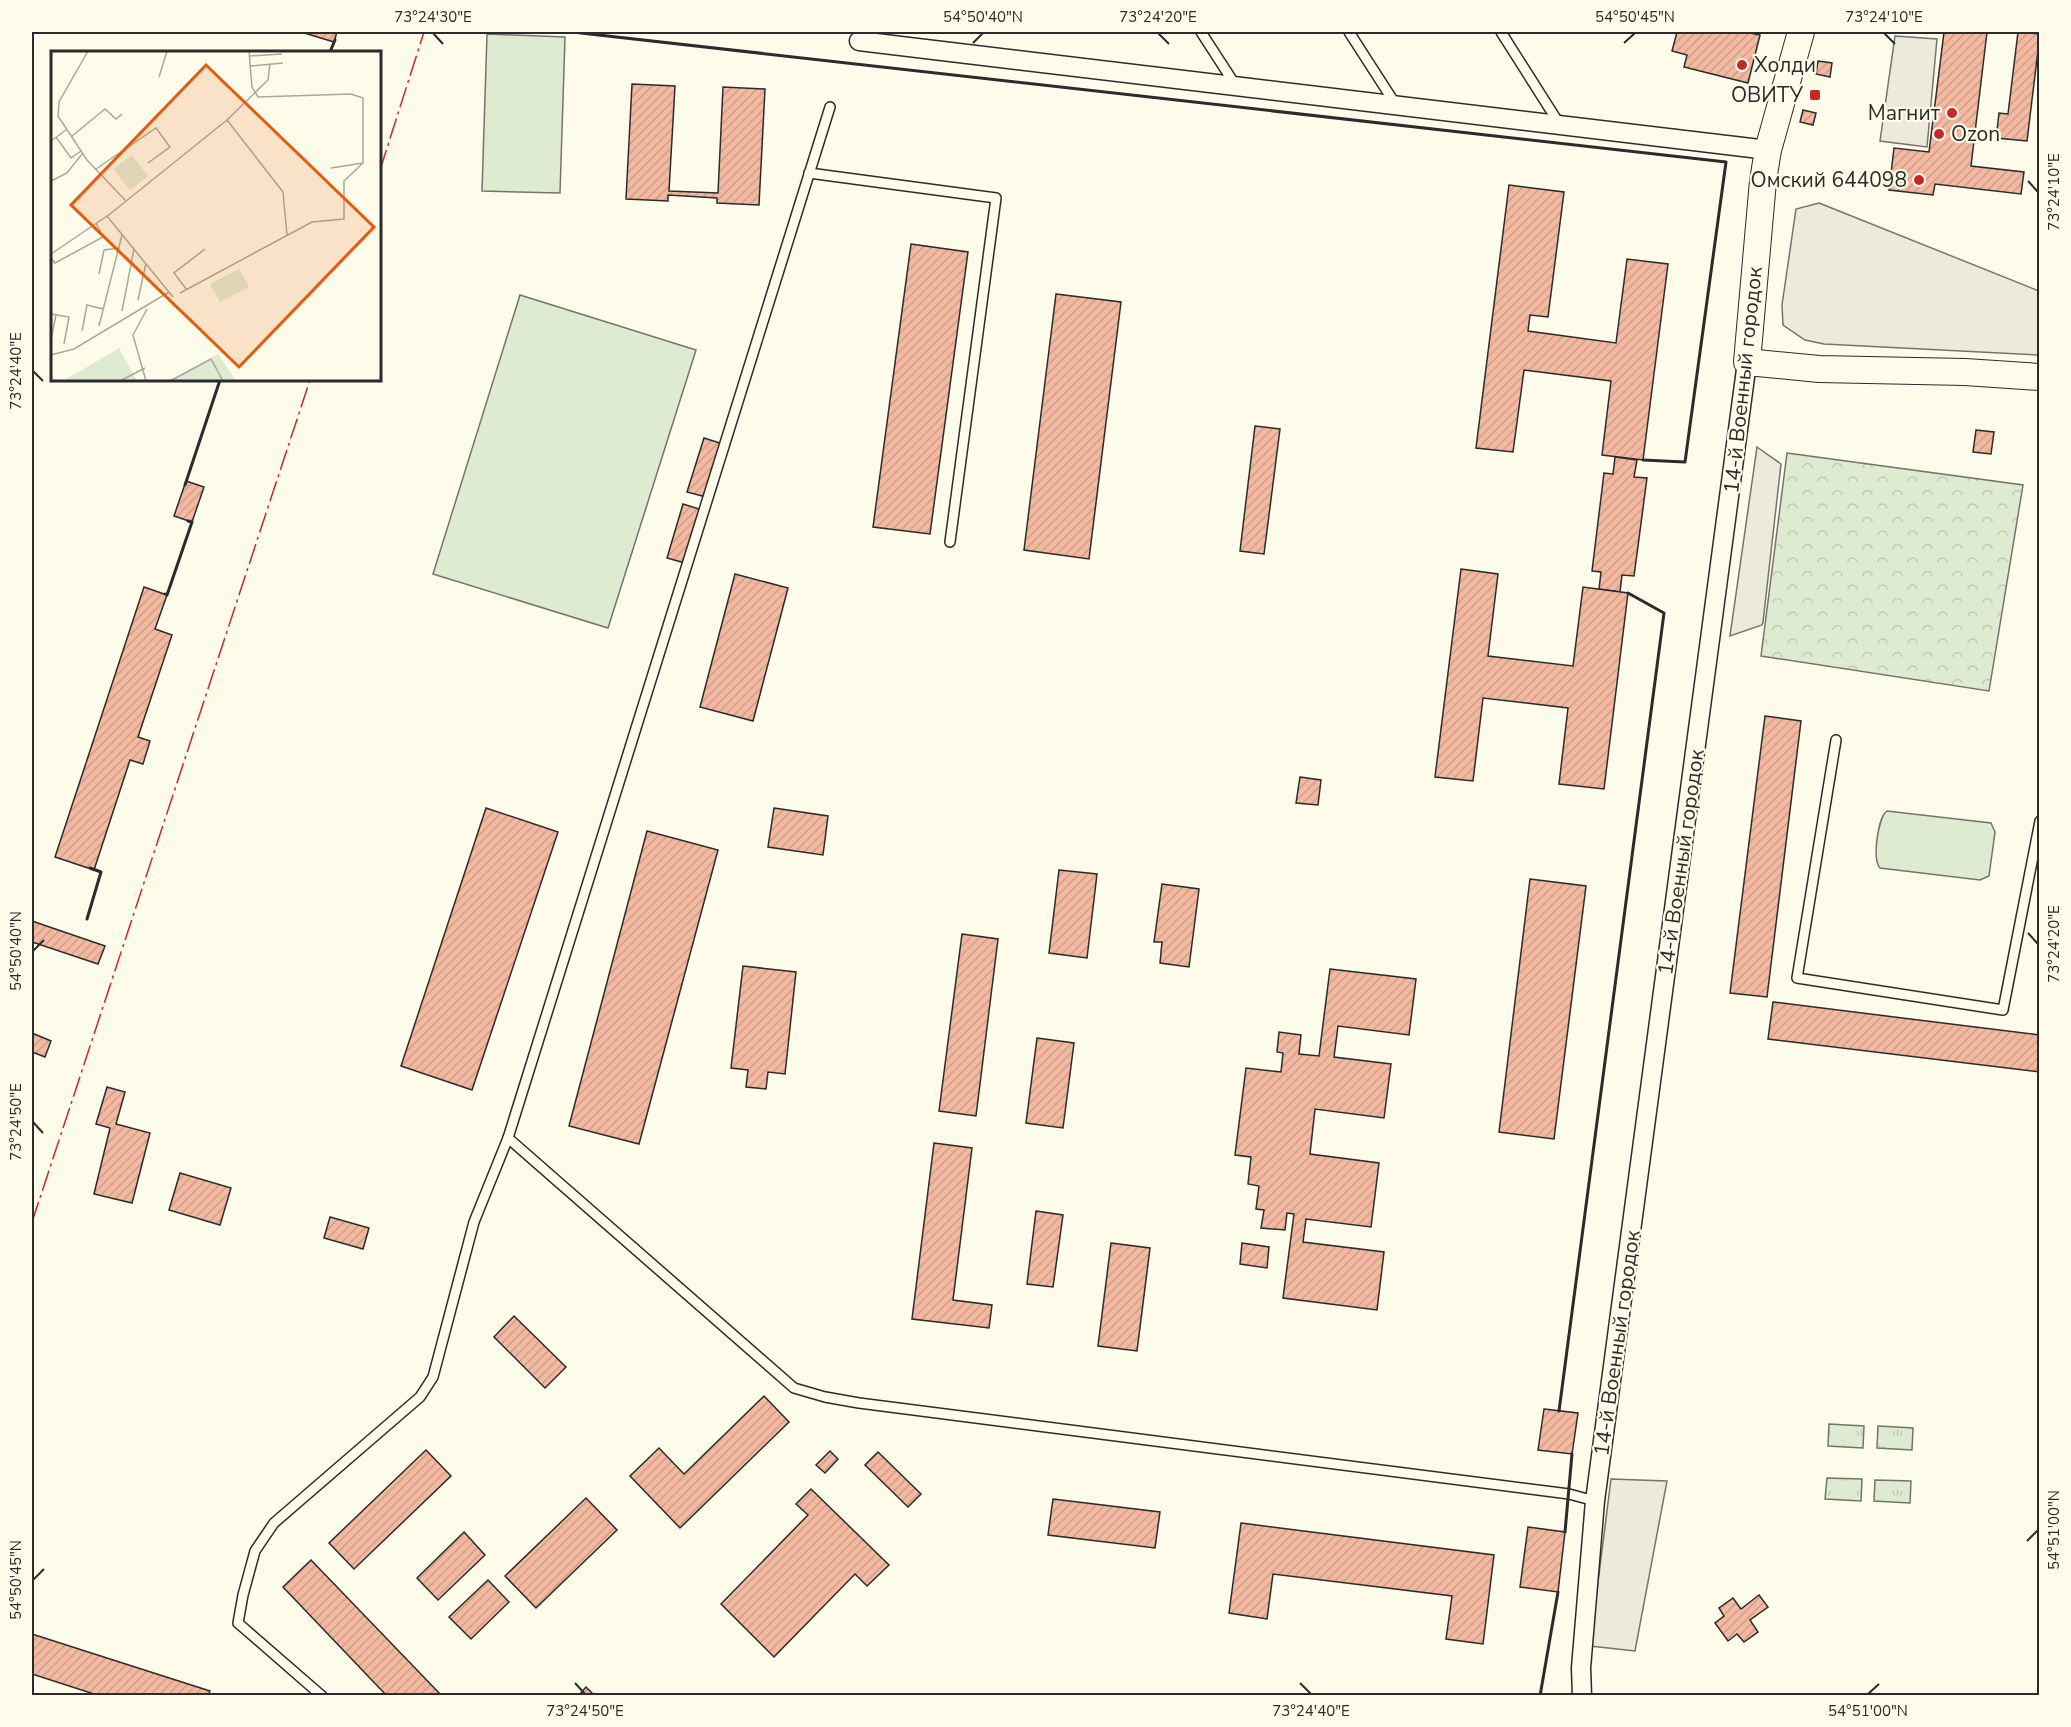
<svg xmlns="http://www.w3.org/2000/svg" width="2071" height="1727" font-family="'Nunito Sans',sans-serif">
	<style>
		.grass { fill: url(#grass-tufts); stroke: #74746e; stroke-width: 1.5 }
		.park { fill: url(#park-crowns); stroke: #74746e; stroke-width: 1.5 }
		.pitch { fill: #deebd1; stroke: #74746e; stroke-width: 1.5 }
		.parking { fill: #eceadb; stroke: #74746e; stroke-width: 1.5 }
		.building { fill: url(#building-hatch); stroke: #2b2b2b; stroke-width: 1.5 }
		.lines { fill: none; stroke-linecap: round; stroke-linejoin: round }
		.lane-casing { stroke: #2b2b2b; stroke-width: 12 }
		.street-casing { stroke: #2b2b2b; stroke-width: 21 }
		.secondary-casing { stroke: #2b2b2b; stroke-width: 28 }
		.lane { stroke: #fdfbea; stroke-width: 9 }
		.street { stroke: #fdfbea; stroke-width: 18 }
		.secondary { stroke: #fdfbea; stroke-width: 26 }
		.wall { stroke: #2b2b2b; stroke-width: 3 }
		.power { stroke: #c62828; stroke-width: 1.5; stroke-dasharray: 21 4.5 3 4.5; stroke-linecap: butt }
		.ticks { fill: none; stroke: #2b2b2b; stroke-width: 2 }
		.poi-dot { fill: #c62828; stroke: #fdfbea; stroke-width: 2 }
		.labels { text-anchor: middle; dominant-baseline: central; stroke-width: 4.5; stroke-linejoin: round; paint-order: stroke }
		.poi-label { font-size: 21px; fill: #2b2b2b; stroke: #fdfbea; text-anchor: end }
		.street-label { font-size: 21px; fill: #2b2b2b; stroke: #fdfbea }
		.inset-road { fill: none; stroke: #a9a89e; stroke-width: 1.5 }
		.view { fill: #e8590c; fill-opacity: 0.15; stroke: #e8590c; stroke-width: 3 }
		.inset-edge { fill: none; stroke: #2b2b2b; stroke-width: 3 }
		.neatline { fill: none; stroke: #2b2b2b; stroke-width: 2 }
		.ticks-label { font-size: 15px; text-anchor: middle; fill: #2b2b2b }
	</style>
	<defs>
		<pattern id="grass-tufts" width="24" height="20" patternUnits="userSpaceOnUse" patternTransform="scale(1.5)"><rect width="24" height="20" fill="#deebd1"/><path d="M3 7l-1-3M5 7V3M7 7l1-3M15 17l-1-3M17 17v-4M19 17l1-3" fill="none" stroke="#bfcab4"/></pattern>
		<pattern id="park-crowns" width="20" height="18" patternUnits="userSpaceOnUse" patternTransform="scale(1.5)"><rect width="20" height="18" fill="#deebd1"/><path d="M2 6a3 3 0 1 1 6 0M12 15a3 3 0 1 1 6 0" fill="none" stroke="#bfcab4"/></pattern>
		<pattern id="building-hatch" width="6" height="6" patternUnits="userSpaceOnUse" patternTransform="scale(1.5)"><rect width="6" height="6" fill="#f2b8a0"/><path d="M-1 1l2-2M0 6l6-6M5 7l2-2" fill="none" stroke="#d09e8a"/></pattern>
	</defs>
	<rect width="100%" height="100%" fill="#fdfbea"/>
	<g class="grass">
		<path d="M 1829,1424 L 1864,1426 L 1863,1448 L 1828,1446 Z"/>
		<path d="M 1878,1426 L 1913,1428 L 1912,1450 L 1877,1448 Z"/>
		<path d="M 1827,1478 L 1862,1479 L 1861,1501 L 1825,1499 Z"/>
		<path d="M 1875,1480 L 1911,1481 L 1910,1503 L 1874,1501 Z"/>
	</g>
	<path class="park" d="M 1787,453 L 2023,485 L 1989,691 L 1761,656 Z"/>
	<g class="pitch">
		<path d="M 487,34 L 565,37 L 560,193 L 482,191 Z"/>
		<path d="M 520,295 L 696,350 L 608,628 L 433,574 Z"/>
		<path d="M 1887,811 L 1991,823 L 1995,832 L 1989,876 L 1980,880 L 1880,868 C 1872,859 1878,817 1887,811 Z"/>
	</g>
	<g class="parking">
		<path d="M 1895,36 L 1937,39 L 1927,147 L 1880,141 Z"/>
		<path d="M 1819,203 L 2039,291 L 2039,355 L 1824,344 L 1805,340 L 1783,325 L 1782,305 L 1796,209 Z"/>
		<path d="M 1757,447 L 1781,464 L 1763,622 L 1762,625 L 1730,636 Z"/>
		<path d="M 1611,1479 L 1667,1481 L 1635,1651 L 1590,1646 Z"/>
	</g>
	<g class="building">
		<path d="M 301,32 L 337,32 L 334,42 Z"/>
		<path d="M 1677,32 L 1745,32 L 1760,35 L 1748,83 L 1684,67 L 1687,55 L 1672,51 Z"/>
		<path d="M 1944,32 L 1987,32 L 1971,166 L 2024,172 L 2021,194 L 1935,184 L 1933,195 L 1889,190 L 1894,148 L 1929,152 Z"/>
		<path d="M 2018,32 L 2040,34 L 2027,141 L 1996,138 L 1999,113 L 2008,114 Z"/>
		<path d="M 1818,61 L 1832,63 L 1830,77 L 1816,74 Z"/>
		<path d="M 632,84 L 675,86 L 669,191 L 718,193 L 723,87 L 765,89 L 759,205 L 717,203 L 717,198 L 668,195 L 668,201 L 626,199 Z"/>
		<path d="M 1803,110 L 1816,113 L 1813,125 L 1800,122 Z"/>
		<path d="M 1509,185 L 1564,192 L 1548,317 L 1530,315 L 1528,331 L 1616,343 L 1627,259 L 1668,264 L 1643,460 L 1602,455 L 1611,381 L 1524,370 L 1513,452 L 1476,448 Z"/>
		<path d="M 911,244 L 968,252 L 930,534 L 873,527 Z"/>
		<path d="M 1056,294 L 1121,302 L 1089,559 L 1024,550 Z"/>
		<path d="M 1255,426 L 1280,429 L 1264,554 L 1240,551 Z"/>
		<path d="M 1976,430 L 1994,432 L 1991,454 L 1973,452 Z"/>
		<path d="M 704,438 L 723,444 L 706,497 L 687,492 Z"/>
		<path d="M 1615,457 L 1637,460 L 1634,477 L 1647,478 L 1634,576 L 1622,575 L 1620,592 L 1599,589 L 1601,572 L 1592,571 L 1604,473 L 1613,474 Z"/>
		<path d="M 186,481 L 204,487 L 192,522 L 174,516 Z"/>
		<path d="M 683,504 L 702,510 L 685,563 L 667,558 Z"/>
		<path d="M 1461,569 L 1498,574 L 1488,656 L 1573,666 L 1583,587 L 1628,593 L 1604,789 L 1559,784 L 1568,708 L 1483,698 L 1473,781 L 1435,777 Z"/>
		<path d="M 735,574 L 788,588 L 753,721 L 700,707 Z"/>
		<path d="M 144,587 L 167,595 L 155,629 L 172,635 L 138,737 L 150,741 L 143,764 L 130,760 L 94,870 L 55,857 Z"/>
		<path d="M 1765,716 L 1801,721 L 1767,997 L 1730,993 Z"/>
		<path d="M 1300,777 L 1321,780 L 1318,805 L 1296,803 Z"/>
		<path d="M 486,808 L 558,832 L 472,1090 L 401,1066 Z"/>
		<path d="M 774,808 L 828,816 L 823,855 L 768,847 Z"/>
		<path d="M 647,831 L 718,850 L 639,1144 L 569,1126 Z"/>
		<path d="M 1059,870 L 1097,874 L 1087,958 L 1049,953 Z"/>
		<path d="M 1530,879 L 1586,886 L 1554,1139 L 1499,1132 Z"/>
		<path d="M 1162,884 L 1199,889 L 1189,967 L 1160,963 L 1162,942 L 1154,942 Z"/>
		<path d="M 32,921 L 105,946 L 98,964 L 32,942 Z"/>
		<path d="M 962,934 L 998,939 L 976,1116 L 939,1111 Z"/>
		<path d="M 743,966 L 796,972 L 785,1074 L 768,1072 L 766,1089 L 746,1087 L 748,1070 L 731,1068 Z"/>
		<path d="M 1330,969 L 1416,979 L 1409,1035 L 1338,1026 L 1334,1057 L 1391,1064 L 1384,1118 L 1315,1109 L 1310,1154 L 1379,1163 L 1371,1227 L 1306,1219 L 1303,1242 L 1384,1252 L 1377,1310 L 1283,1298 L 1294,1214 L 1287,1213 L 1285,1230 L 1261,1228 L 1264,1210 L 1256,1209 L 1259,1186 L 1248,1184 L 1251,1157 L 1235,1155 L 1246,1068 L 1281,1072 L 1283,1053 L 1277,1052 L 1279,1032 L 1301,1035 L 1299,1054 L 1319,1056 Z"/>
		<path d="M 1773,1002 L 2040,1035 L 2040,1072 L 1768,1039 Z"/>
		<path d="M 32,1033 L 51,1041 L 45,1057 L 32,1052 Z"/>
		<path d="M 1037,1038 L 1074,1043 L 1063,1128 L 1026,1123 Z"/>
		<path d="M 107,1087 L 125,1092 L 116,1124 L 150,1133 L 132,1203 L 94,1194 L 110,1128 L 96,1124 Z"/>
		<path d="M 934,1143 L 972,1148 L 953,1300 L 992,1305 L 989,1328 L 912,1319 Z"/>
		<path d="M 180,1173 L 231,1188 L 220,1225 L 169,1210 Z"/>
		<path d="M 1036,1211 L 1063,1215 L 1053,1287 L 1027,1284 Z"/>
		<path d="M 330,1217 L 369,1228 L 363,1249 L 324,1238 Z"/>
		<path d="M 1111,1243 L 1150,1248 L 1137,1351 L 1098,1346 Z"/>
		<path d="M 1242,1243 L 1269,1247 L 1267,1268 L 1240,1264 Z"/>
		<path d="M 514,1316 L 566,1367 L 545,1388 L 494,1337 Z"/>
		<path d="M 764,1396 L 789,1422 L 680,1528 L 630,1476 L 659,1448 L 684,1474 Z"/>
		<path d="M 1544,1409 L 1578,1413 L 1572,1454 L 1538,1450 Z"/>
		<path d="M 426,1450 L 451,1476 L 354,1569 L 329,1543 Z"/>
		<path d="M 830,1451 L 838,1459 L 825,1473 L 816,1465 Z"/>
		<path d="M 878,1452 L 921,1494 L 908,1507 L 865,1465 Z"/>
		<path d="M 811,1489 L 889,1565 L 867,1586 L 855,1574 L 774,1657 L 721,1604 L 808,1515 L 796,1504 Z"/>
		<path d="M 586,1498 L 617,1530 L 536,1608 L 505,1576 Z"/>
		<path d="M 1053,1499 L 1160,1512 L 1155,1548 L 1048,1535 Z"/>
		<path d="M 1241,1523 L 1494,1555 L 1483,1644 L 1446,1639 L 1452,1596 L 1273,1574 L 1267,1619 L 1229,1613 Z"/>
		<path d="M 1528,1527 L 1565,1532 L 1558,1592 L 1520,1587 Z"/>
		<path d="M 464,1532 L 485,1555 L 438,1600 L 417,1578 Z"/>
		<path d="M 311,1560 L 442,1696 L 387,1696 L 283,1587 Z"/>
		<path d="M 488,1580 L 509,1602 L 471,1639 L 449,1617 Z"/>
		<path d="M 1759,1595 L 1768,1607 L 1750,1620 L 1758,1632 L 1744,1642 L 1737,1634 L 1728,1641 L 1715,1623 L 1724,1616 L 1719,1608 L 1733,1598 L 1741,1609 Z"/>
		<path d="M 32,1634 L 210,1691 L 208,1696 L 100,1696 L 32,1674 Z"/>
		<path d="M 586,1687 L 595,1696 L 578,1696 Z"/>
	</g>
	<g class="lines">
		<g class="lane-casing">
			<g id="lane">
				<path d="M 1201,32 L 1236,86"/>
				<path d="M 1349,32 L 1396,105"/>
				<path d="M 1501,32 L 1560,125"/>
				<path d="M 809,173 L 996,198 L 950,542"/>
				<path d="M 1836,740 L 1797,978 L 2003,1010 L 2040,821"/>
				<path d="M 508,1138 L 794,1388 L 825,1397 L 859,1403 L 1569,1494 L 1595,1501"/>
				<path d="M 322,1696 L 238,1623 L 243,1595 L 255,1551 L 274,1523 L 420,1397 L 433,1377 L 474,1222 L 508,1138 L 830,107"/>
			</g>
		</g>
		<g class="street-casing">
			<g id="street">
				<path d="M 859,41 L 1768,150"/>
				<path d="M 1582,1696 L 1581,1668 L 1595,1501 L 1747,362"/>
			</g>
		</g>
		<g class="secondary-casing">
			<path id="secondary" d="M 1801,32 L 1768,150 L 1763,181 L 1747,362 L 1819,369 L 1965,372 L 2040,377"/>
		</g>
		<use href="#lane" class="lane"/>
		<use href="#street" class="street"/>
		<use href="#secondary" class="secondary"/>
		<g class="wall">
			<path d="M 572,32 L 1726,162 L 1685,462 L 1643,460"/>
			<path d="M 330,52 L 335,40"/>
			<path d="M 185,485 L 220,380"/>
			<path d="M 165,594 L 167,595 L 192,522 L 188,521"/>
			<path d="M 87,919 L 101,872 L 90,868"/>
			<path d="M 1559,1411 L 1664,613 L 1628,593"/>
			<path d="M 1565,1532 L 1572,1454"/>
			<path d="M 1540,1696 L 1558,1592"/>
		</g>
		<g class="power">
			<path d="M 380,170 L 424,32"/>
			<path d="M 32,1222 L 310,380"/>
		</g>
	</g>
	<path class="ticks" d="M 433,33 L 443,44M 1158,33 L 1169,44M 1884,33 L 1895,44M 973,43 L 983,33M 1624,43 L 1635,33M 2028,181 L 2038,192M 33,371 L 43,381M 2028,933 L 2038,944M 33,951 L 44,940M 33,1122 L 43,1133M 2027,1541 L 2038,1530M 33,1580 L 44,1569M 575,1683 L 585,1694M 1300,1683 L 1311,1694M 1868,1694 L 1879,1684"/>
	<g class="poi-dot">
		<circle cx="1742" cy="65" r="6"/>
		<rect x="1809" y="89" width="12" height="12" rx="3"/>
		<circle cx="1952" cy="113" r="6"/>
		<circle cx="1939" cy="134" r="6"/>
		<circle cx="1919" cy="180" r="6"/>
	</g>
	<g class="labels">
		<g class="poi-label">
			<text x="1754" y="65" text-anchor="start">Холди</text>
			<text x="1803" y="95">ОВИТУ</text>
			<text x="1940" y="113">Магнит</text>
			<text x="1951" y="134" text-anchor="start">Ozon</text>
			<text x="1907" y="180">Омский 644098</text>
		</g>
		<g class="street-label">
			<text transform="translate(1743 380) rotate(-84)">14-й Военный городок</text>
			<text transform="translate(1681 862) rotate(-82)">14-й Военный городок</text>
			<text transform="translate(1617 1343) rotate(-82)">14-й Военный городок</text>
		</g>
	</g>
	<g transform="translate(51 51)">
		<rect width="330" height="330" fill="#fdfbea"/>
		<path d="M 81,104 L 97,125 L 79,139 L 62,118 Z" fill="#deebd1"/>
		<path d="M 68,297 L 86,330 L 11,330 L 31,319 ZM 167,303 L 185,330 L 117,330 Z" fill="#deebd1"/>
		<path d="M 188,218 L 198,236 L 169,251 L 159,233 Z" fill="#deebd1"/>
		<path class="inset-road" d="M 37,0 L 8,51 L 7,65 L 36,109 L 75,150M 198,5 L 231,3M 199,15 L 232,12M 108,26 L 116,0M 176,69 L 232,141 L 236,184M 5,86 L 20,107 L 30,100M 20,86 L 54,58 L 65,68 L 71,63M 0,90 L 15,79M 280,117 L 312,112M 45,118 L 105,77 L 119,96 L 97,112M 0,130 L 16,122 L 31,103M 56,165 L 122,246M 0,203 L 59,163 L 176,69 L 217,29 L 219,13M 0,207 L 4,212 L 52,186 L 45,172M 48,223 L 53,199 L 69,197M 136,239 L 123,222 L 154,198M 129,242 L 261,171 L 293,168 L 293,130 L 312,112 L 312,47 L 300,43 L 207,46 L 201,36 L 198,0M 87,249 L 95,212M 71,260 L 83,198M 0,263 L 18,266 L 13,293M 48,275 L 71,184M 31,280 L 36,254 L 52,258M 0,288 L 5,264M 0,304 L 23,298 L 118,241M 69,330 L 94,317M 95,330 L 82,284 L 96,258M 119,330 L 160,308 L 172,330"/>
		<path class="view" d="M 155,14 L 323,176 L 188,316 L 20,154 Z"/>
		<rect width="330" height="330" class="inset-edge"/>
	</g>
	<rect width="2071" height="1727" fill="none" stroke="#fdfbea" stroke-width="66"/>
	<rect x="33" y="33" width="2005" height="1661" class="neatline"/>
	<g class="ticks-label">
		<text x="433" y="22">73°24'30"E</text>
		<text x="983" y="22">54°50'40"N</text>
		<text x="1158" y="22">73°24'20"E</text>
		<text x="1635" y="22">54°50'45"N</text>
		<text x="1884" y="22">73°24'10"E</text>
		<text transform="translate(2054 192) rotate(-90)" y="5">73°24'10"E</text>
		<text transform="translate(16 371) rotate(-90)" y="5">73°24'40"E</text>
		<text transform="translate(2054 944) rotate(-90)" y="5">73°24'20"E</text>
		<text transform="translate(16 951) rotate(-90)" y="5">54°50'40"N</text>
		<text transform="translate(16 1122) rotate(-90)" y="5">73°24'50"E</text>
		<text transform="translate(2054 1530) rotate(-90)" y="5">54°51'00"N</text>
		<text transform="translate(16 1580) rotate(-90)" y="5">54°50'45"N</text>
		<text x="585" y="1716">73°24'50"E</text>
		<text x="1311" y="1716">73°24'40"E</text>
		<text x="1868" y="1716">54°51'00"N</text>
	</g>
</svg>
